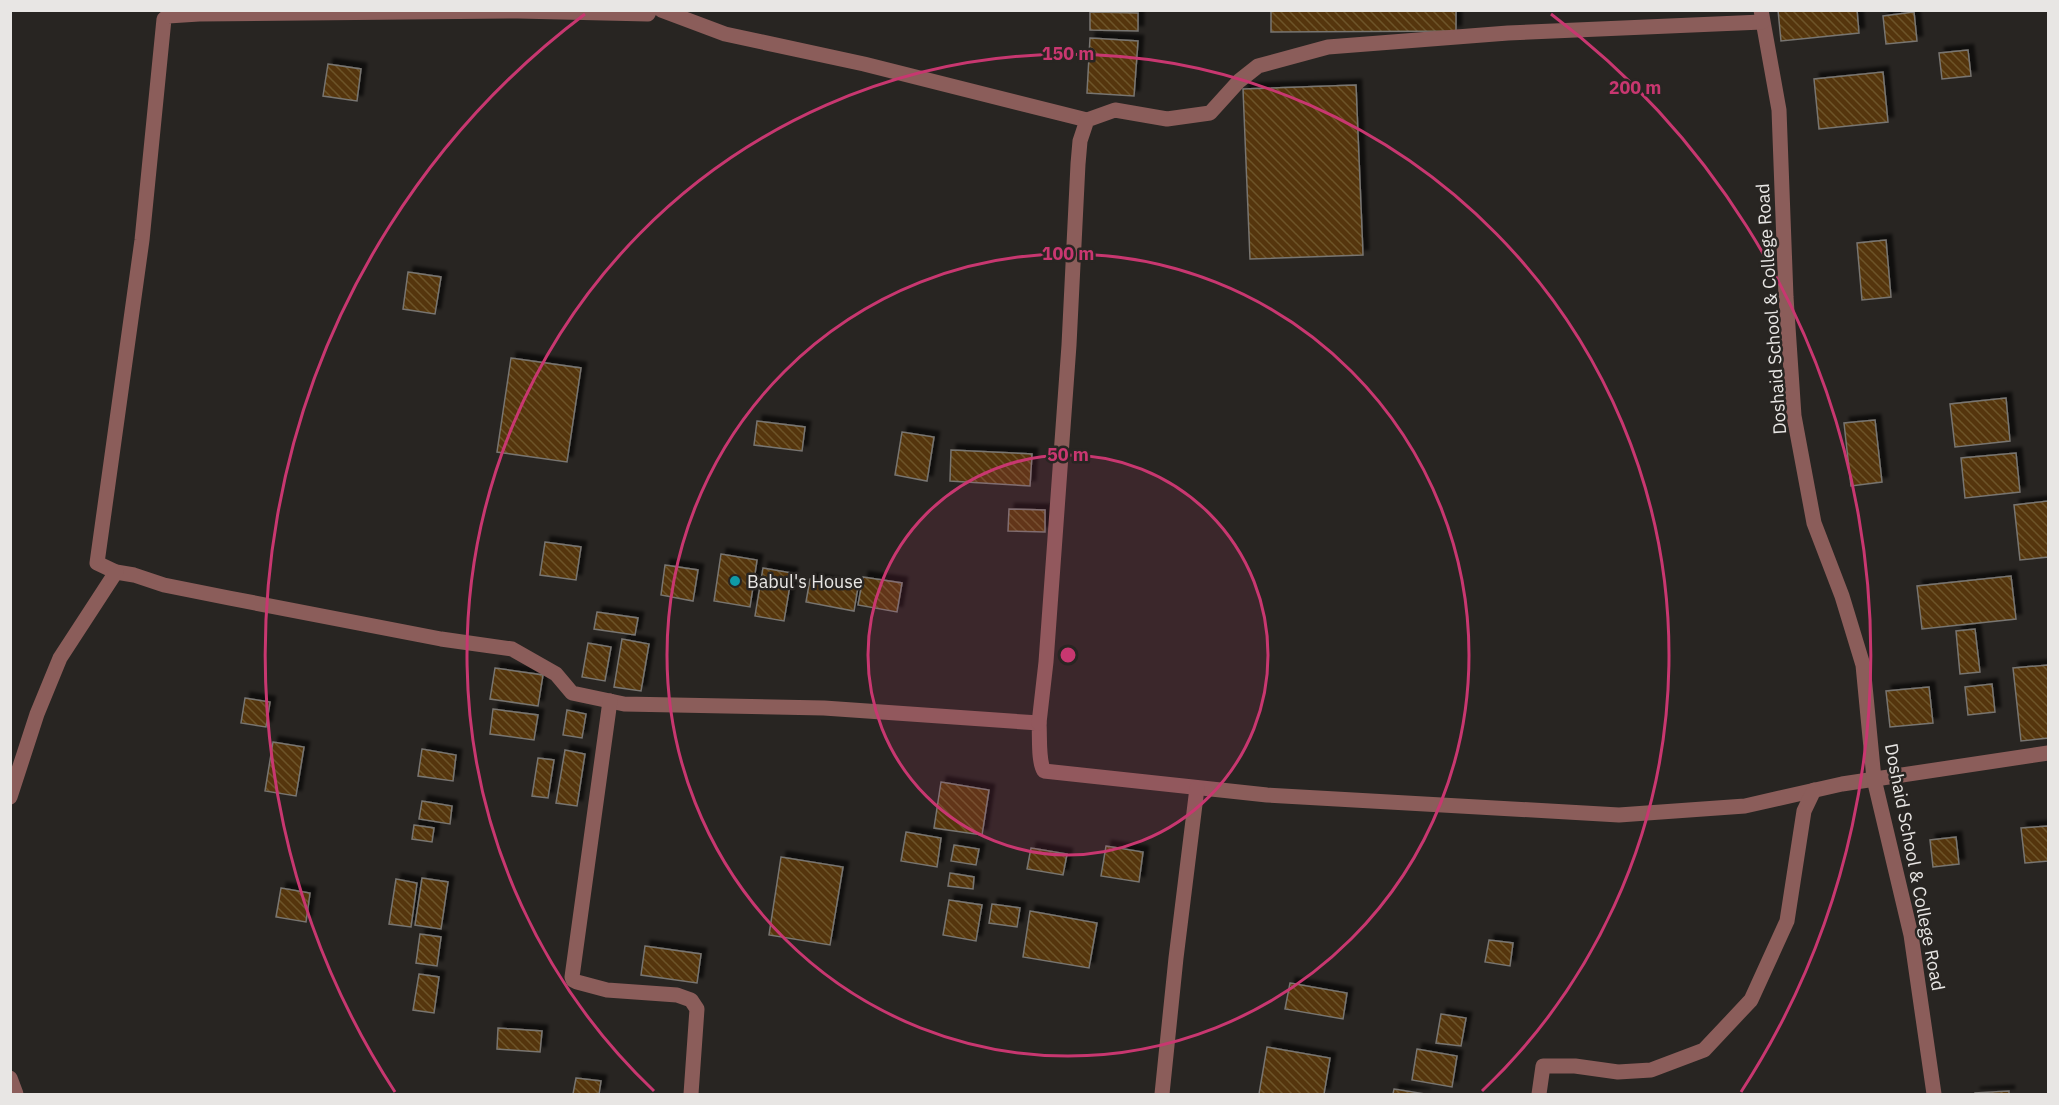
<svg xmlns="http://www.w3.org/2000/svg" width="2059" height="1105" font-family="'IBM Plex Sans',sans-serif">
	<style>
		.building { fill: url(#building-back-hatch); stroke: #787571; stroke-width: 1.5; filter: url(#shadow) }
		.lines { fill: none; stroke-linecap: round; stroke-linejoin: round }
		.street { stroke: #8b5d5a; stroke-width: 15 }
		.ring { fill: none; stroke: #c83770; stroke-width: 3 }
		.culture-dot { fill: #0f9aa8; stroke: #282522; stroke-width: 2 }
		.labels { text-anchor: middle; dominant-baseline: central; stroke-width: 5; stroke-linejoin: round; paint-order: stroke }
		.street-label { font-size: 18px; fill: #e8e6e4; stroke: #282522 }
		.poi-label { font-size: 18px; fill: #e8e6e4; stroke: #282522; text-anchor: start }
		.centre { fill: #c83770; stroke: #282522; stroke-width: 3 }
		.ring-label { font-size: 18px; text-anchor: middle; font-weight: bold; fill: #c83770; stroke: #282522; stroke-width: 5; stroke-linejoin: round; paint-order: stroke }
	</style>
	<defs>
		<pattern id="building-back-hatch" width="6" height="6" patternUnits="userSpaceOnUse" patternTransform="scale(1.5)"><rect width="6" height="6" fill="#553607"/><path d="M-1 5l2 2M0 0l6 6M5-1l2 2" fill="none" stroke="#6d532b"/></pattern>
		<filter id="shadow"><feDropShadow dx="5.5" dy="-5.5" stdDeviation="1.5" flood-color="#0009"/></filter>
	</defs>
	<rect width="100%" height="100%" fill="#282522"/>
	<g class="building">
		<path d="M 1271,10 L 1456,10 L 1456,31 L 1271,32 Z"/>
		<path d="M 1778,10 L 1857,10 L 1859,33 L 1781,41 Z"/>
		<path d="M 1090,12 L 1138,13 L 1138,31 L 1090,30 Z"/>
		<path d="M 1914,12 L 1917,41 L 1886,44 L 1883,16 Z"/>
		<path d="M 1090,38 L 1138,41 L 1134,96 L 1087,93 Z"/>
		<path d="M 1968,50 L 1971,76 L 1942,79 L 1939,53 Z"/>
		<path d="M 328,64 L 361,69 L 357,101 L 323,96 Z"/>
		<path d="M 1883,72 L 1888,122 L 1819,129 L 1814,79 Z"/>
		<path d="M 1356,85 L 1363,255 L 1250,259 L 1243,89 Z"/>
		<path d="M 1886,240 L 1891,297 L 1862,300 L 1857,243 Z"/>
		<path d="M 408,272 L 441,277 L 435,314 L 403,309 Z"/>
		<path d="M 511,358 L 581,368 L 567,462 L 497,452 Z"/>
		<path d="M 2006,398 L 2010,441 L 1955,447 L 1950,404 Z"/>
		<path d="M 1875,420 L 1882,482 L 1851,486 L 1844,423 Z"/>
		<path d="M 757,421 L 805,427 L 802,451 L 754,445 Z"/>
		<path d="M 902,432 L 934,437 L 927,481 L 895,475 Z"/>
		<path d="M 951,450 L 1032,454 L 1030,486 L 950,481 Z"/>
		<path d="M 2016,453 L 2020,492 L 1965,498 L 1961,458 Z"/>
		<path d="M 2048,501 L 2048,557 L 2020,560 L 2014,505 Z"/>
		<path d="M 1009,509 L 1045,510 L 1045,532 L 1008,531 Z"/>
		<path d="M 545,542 L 581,547 L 576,580 L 540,575 Z"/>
		<path d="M 721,554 L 757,560 L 750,607 L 714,601 Z"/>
		<path d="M 665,565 L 698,570 L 693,601 L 661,595 Z"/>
		<path d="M 763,568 L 792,573 L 784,621 L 755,616 Z"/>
		<path d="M 2011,576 L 2016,619 L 1922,629 L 1917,586 Z"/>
		<path d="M 863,577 L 902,583 L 897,612 L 858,605 Z"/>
		<path d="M 810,579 L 858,587 L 854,611 L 806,602 Z"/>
		<path d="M 597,612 L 638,618 L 635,635 L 594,629 Z"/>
		<path d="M 1975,629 L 1980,672 L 1960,674 L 1956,631 Z"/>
		<path d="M 622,639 L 649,644 L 641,691 L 614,687 Z"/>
		<path d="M 588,643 L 611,647 L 605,681 L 582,677 Z"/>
		<path d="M 2048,665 L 2048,738 L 2021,741 L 2013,668 Z"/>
		<path d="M 495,668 L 543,675 L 538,706 L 490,699 Z"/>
		<path d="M 1992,684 L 1995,712 L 1968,715 L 1965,687 Z"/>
		<path d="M 1929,687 L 1933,723 L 1890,727 L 1886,691 Z"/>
		<path d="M 245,698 L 270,702 L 266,727 L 241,723 Z"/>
		<path d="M 493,709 L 538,715 L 534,740 L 490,734 Z"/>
		<path d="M 567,710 L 586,714 L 582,738 L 563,735 Z"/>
		<path d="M 273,742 L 304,747 L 296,796 L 265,791 Z"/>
		<path d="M 422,749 L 456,755 L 453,781 L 418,776 Z"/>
		<path d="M 565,750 L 585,754 L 577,806 L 556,803 Z"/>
		<path d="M 538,758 L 554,760 L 548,798 L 532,796 Z"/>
		<path d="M 941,782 L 989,790 L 982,835 L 934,828 Z"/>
		<path d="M 422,801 L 452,806 L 450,824 L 419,819 Z"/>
		<path d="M 414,825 L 434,828 L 432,842 L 412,839 Z"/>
		<path d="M 2048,826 L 2048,861 L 2025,863 L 2021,828 Z"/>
		<path d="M 906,832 L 941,838 L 937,867 L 901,861 Z"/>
		<path d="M 1956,837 L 1959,864 L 1933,867 L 1930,840 Z"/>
		<path d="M 954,845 L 979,849 L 976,865 L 951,861 Z"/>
		<path d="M 1106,846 L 1143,852 L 1139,882 L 1101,876 Z"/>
		<path d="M 1031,848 L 1067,854 L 1063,875 L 1027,869 Z"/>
		<path d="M 781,857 L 843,867 L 830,945 L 769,935 Z"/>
		<path d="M 950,873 L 974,877 L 973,889 L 948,886 Z"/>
		<path d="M 422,878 L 448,882 L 441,929 L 415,925 Z"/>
		<path d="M 396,879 L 417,883 L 411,927 L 389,924 Z"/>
		<path d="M 281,888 L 310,893 L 306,922 L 276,917 Z"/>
		<path d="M 949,900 L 982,905 L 976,941 L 943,935 Z"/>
		<path d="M 992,904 L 1020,908 L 1017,927 L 989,923 Z"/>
		<path d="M 1030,911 L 1097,923 L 1089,968 L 1023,957 Z"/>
		<path d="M 420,934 L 441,937 L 437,966 L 416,963 Z"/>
		<path d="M 1489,940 L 1513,943 L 1510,966 L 1485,962 Z"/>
		<path d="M 645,946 L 701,954 L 697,983 L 641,975 Z"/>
		<path d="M 419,974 L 439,977 L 434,1013 L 413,1010 Z"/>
		<path d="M 1290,983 L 1347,993 L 1343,1019 L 1285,1009 Z"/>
		<path d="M 1441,1014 L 1466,1018 L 1461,1046 L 1436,1043 Z"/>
		<path d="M 498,1028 L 542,1031 L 540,1052 L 497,1049 Z"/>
		<path d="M 1267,1047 L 1330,1058 L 1324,1094 L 1259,1094 Z"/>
		<path d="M 1417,1049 L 1457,1056 L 1452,1087 L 1412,1080 Z"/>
		<path d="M 576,1078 L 601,1081 L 599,1094 L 573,1094 Z"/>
		<path d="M 1394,1089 L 1425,1094 L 1393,1094 Z"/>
		<path d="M 2009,1091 L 2009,1094 L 1975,1094 L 1975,1093 Z"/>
	</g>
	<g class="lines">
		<g class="street">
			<path d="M 650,10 L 648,14 L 518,11 L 199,14 L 168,16 L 164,19 L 142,240 L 97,563 L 116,572 L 134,575 L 164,585 L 229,598 L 441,639 L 512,649 L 556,674 L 572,693 L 624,704 L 824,708 L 1039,723 C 1040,737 1038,761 1044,771 L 1267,795 L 1619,815 L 1745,806 L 1842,784 L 2048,753"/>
			<path d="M 661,10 L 725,34 L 864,64 L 1087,120"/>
			<path d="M 1761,10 L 1779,110 L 1786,297 L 1794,416 L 1814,523 L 1842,596 L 1863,665 L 1874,779 L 1911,935 L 1934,1094"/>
			<path d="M 610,701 L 572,977 L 573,980 L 577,982 L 607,990 L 677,995 L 691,1000 L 697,1009 L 691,1094"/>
			<path d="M 1039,723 L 1046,662 L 1069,345 L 1078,164 L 1080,141 L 1087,120 L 1115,110 L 1167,119 L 1210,113 L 1239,81 L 1258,66 L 1328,47 L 1508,33 L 1762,22"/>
			<path d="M 10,797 L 37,714 L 60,658 L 116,572"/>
			<path d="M 10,1078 L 16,1094"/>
			<path d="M 1162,1094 L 1176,958 L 1197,788"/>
			<path d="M 1539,1094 L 1543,1066 L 1575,1066 L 1618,1072 L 1651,1070 L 1704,1050 L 1751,1000 L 1787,921 L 1804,811 L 1814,790"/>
		</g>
	</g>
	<circle cx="1068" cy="655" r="200" fill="#c83770" fill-opacity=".12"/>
	<g class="ring">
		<circle cx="1068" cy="655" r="200"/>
		<circle cx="1068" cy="655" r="401"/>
		<path d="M654 1091A601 601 0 1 1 1482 1091"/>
		<path d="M395 1092A802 802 0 0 1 585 14M1551 14A802 802 0 0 1 1741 1092"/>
	</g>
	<circle class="culture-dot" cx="735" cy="581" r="6"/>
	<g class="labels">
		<g class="street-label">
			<text transform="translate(1771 309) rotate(-94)">Doshaid School &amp; College Road</text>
			<text transform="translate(1915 867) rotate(79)">Doshaid School &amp; College Road</text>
		</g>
		<g class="poi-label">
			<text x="747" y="581">Babul's House</text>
		</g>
	</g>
	<circle cx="1068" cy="655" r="9" class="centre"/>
	<g class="ring-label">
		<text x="1068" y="60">150 m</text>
		<text x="1635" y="94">200 m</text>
		<text x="1068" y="260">100 m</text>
		<text x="1068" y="461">50 m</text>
	</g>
	<rect width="2059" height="1105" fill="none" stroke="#e8e6e4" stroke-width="24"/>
</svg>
